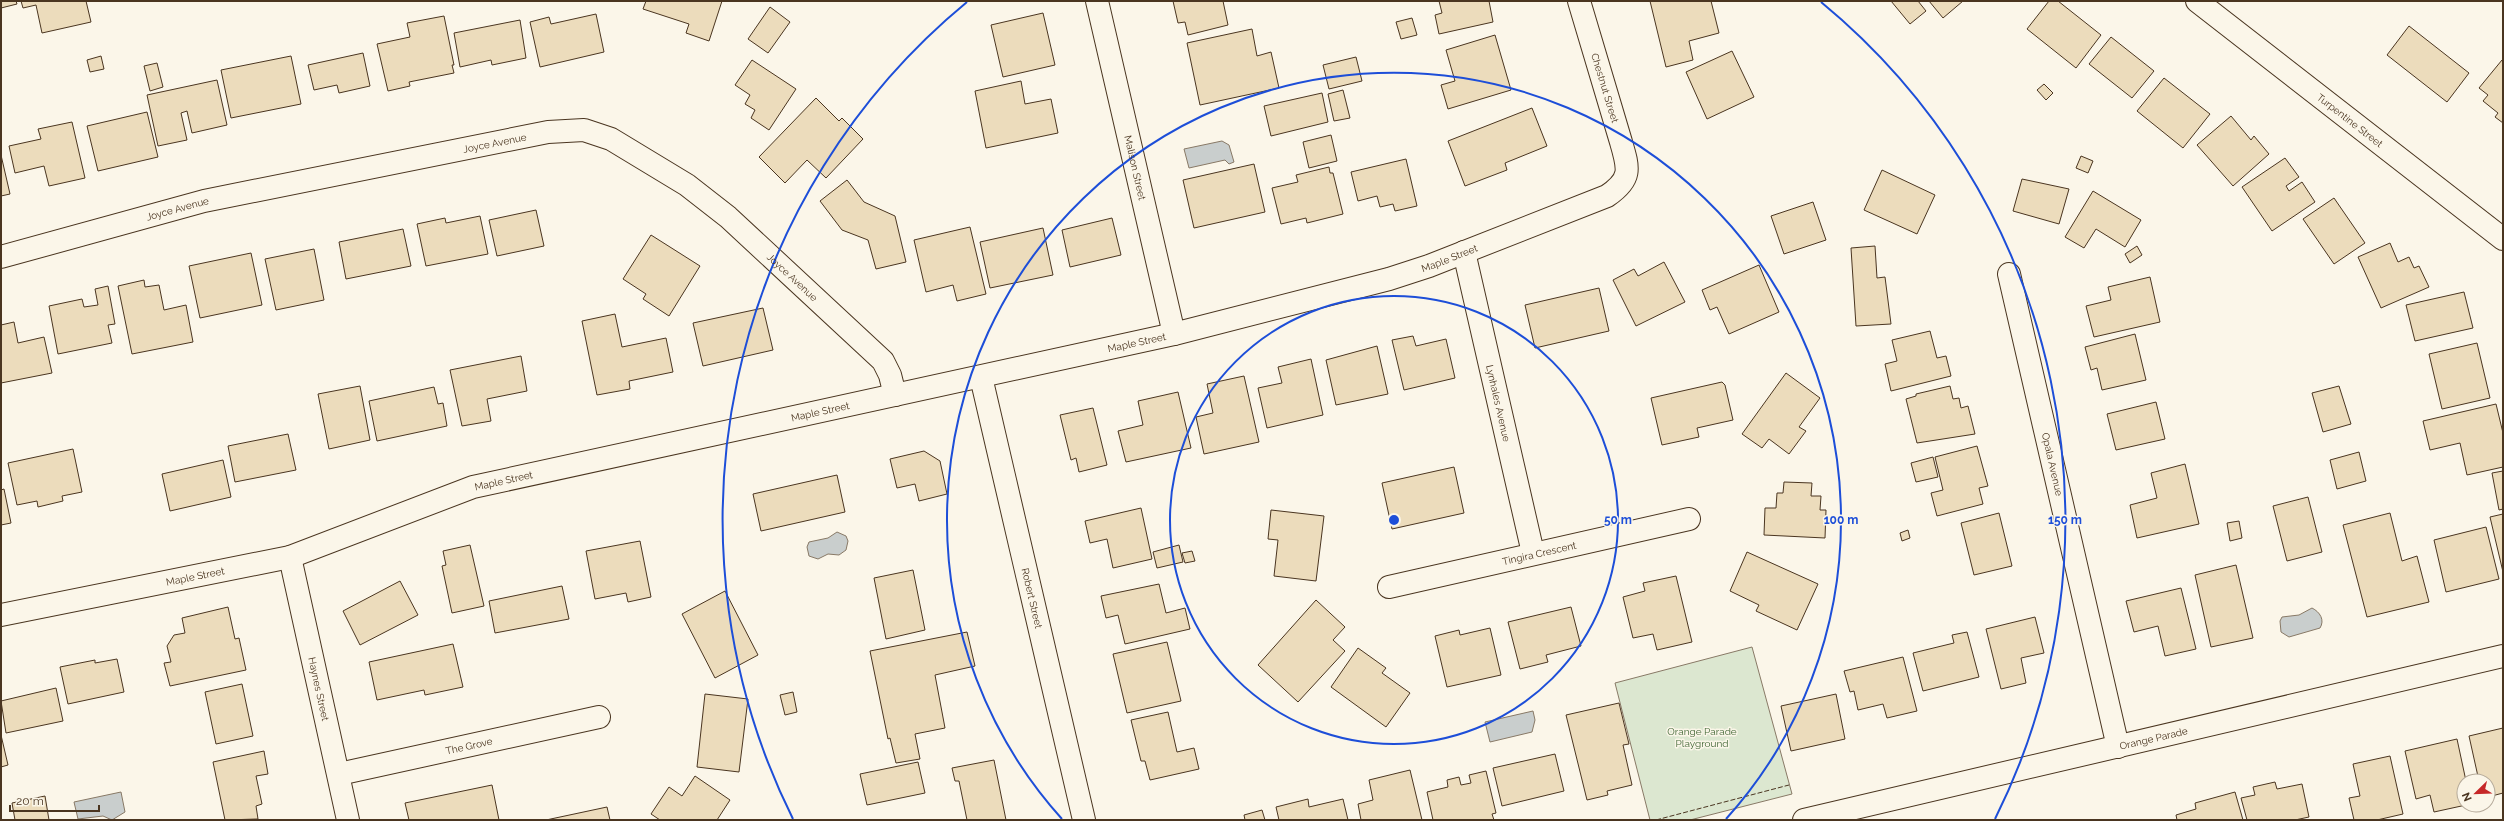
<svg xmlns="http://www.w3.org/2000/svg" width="2504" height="821" font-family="Raleway,sans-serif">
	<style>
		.green { fill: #dce7d0; stroke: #887966 }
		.water { fill: #c9cecd; stroke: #887966 }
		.building { fill: #ecdcbc; stroke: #4a3520 }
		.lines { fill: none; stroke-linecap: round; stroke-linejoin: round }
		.minor-casing { stroke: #4a3520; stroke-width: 24 }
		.minor { stroke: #fbf6e9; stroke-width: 22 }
		.fence { stroke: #4a3520; stroke-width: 1; stroke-dasharray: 5 2; stroke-linecap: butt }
		.ring { fill: none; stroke: #1d4ed8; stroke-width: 2 }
		.labels { text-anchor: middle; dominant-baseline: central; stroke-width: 3; stroke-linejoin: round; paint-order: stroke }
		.street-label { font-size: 10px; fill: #4a3520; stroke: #fbf6e9 }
		.park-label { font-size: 10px; fill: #436837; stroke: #fbf6e9 }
		.centre { fill: #1d4ed8; stroke: #fbf6e9; stroke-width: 2 }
		.ring-label { font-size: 12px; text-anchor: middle; font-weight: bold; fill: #1d4ed8; stroke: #fbf6e9; stroke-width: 3; stroke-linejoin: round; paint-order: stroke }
	</style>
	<rect width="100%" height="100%" fill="#fbf6e9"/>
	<path class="green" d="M 1752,647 L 1792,794 L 1690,820 L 1650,820 L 1615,683 Z"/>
	<g class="water">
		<path d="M 1222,141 L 1229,145 L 1234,162 L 1229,164 L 1225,160 L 1189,168 L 1184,149 Z"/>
		<path d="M 837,532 L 846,536 L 848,541 L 846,550 L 839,555 L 828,554 L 818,559 L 809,556 L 807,547 L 809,542 L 828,538 Z"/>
		<path d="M 2312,608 C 2320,612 2325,620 2320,628 L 2289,637 L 2281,632 L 2280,621 L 2282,617 L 2299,615 Z"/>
		<path d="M 1533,711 L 1535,720 L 1532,732 L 1490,742 L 1485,722 Z"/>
		<path d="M 121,792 L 125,812 L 112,820 L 103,816 L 78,819 L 74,802 Z"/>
	</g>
	<g class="building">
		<path d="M 1,1 L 16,1 L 17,4 L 1,8 Z"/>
		<path d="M 21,1 L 86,1 L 91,22 L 42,33 L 36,5 L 23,8 Z"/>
		<path d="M 646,1 L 722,1 L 709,41 L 686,33 L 689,24 L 643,9 Z"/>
		<path d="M 1173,1 L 1223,1 L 1228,25 L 1188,35 L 1185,22 L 1178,23 Z"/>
		<path d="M 1439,1 L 1489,1 L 1493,22 L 1439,34 L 1435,15 L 1442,13 Z"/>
		<path d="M 1650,1 L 1711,1 L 1719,33 L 1689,41 L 1693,60 L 1666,67 Z"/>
		<path d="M 1891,1 L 1918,1 L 1926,11 L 1910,24 Z"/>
		<path d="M 1929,1 L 1963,1 L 1943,18 Z"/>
		<path d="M 2049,1 L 2058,1 L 2101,35 L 2076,68 L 2027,29 Z"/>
		<path d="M 770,7 L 790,22 L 768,53 L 748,39 Z"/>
		<path d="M 1043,13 L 1055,65 L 1003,77 L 991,25 Z"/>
		<path d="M 596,14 L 604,52 L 540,67 L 530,22 L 549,17 L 551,24 Z"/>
		<path d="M 444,16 L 454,65 L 452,65 L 454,73 L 409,82 L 410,86 L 388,91 L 377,44 L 410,37 L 407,23 Z"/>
		<path d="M 1412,18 L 1417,35 L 1401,39 L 1396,22 Z"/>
		<path d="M 520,20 L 526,58 L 492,65 L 491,60 L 460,67 L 454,33 Z"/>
		<path d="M 2409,26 L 2469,73 L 2447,102 L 2387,55 Z"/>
		<path d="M 1252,29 L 1257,56 L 1271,52 L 1279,88 L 1200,105 L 1187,43 Z"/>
		<path d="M 1495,35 L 1511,90 L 1448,109 L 1441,85 L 1455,81 L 1446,50 Z"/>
		<path d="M 2111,37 L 2154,71 L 2132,98 L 2089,64 Z"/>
		<path d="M 1732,51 L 1754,97 L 1707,119 L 1686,72 Z"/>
		<path d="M 363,53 L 370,86 L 339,93 L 337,85 L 314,90 L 308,65 Z"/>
		<path d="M 101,56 L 104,69 L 90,72 L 87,60 Z"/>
		<path d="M 291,56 L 301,104 L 231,118 L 221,70 Z"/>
		<path d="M 1356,57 L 1362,81 L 1329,89 L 1323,65 Z"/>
		<path d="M 752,60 L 796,89 L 769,130 L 751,118 L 755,110 L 745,104 L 750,95 L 735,85 Z"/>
		<path d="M 2502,60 L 2503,61 L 2503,123 L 2495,117 L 2498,113 L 2483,101 L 2488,95 L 2479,88 Z"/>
		<path d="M 157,63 L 163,87 L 150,91 L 144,66 Z"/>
		<path d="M 2164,78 L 2210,114 L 2183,148 L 2137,111 Z"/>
		<path d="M 217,80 L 227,125 L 192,133 L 187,111 L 181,113 L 187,140 L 158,146 L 147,95 Z"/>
		<path d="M 1021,81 L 1025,104 L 1051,99 L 1058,133 L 986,148 L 975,91 Z"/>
		<path d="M 2044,84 L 2053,93 L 2046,100 L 2037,90 Z"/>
		<path d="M 1343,90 L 1350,118 L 1334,121 L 1328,94 Z"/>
		<path d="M 1322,93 L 1328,122 L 1271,136 L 1264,106 Z"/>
		<path d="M 816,98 L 839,121 L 842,118 L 863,139 L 826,178 L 807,160 L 785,183 L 759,157 Z"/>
		<path d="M 1532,108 L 1547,146 L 1505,163 L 1507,170 L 1465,186 L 1448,141 Z"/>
		<path d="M 147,112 L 158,157 L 98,171 L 87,126 Z"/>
		<path d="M 2231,116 L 2251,140 L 2254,136 L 2269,154 L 2233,186 L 2197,145 Z"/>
		<path d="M 72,122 L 85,178 L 49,186 L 44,166 L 15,173 L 9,146 L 41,139 L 38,129 Z"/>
		<path d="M 1331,135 L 1337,161 L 1309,168 L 1303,142 Z"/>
		<path d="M 1,155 L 10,194 L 1,196 Z"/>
		<path d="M 2081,156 L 2093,161 L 2088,173 L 2076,168 Z"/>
		<path d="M 2285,158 L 2299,177 L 2286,186 L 2289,191 L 2302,182 L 2315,202 L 2272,231 L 2242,187 Z"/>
		<path d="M 1406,159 L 1417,206 L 1395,211 L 1393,204 L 1380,207 L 1377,196 L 1358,201 L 1351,172 Z"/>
		<path d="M 1254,164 L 1265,212 L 1194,228 L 1183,180 Z"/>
		<path d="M 1329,167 L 1330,173 L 1333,173 L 1343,214 L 1307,223 L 1306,218 L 1281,224 L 1272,188 L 1298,182 L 1296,175 Z"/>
		<path d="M 1882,170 L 1935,195 L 1917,234 L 1864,210 Z"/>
		<path d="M 2022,179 L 2069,189 L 2059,224 L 2013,211 Z"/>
		<path d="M 847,180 L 864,202 L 895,216 L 906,262 L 876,269 L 868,240 L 842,230 L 820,201 Z"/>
		<path d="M 2093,191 L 2141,220 L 2125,247 L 2096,229 L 2084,248 L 2065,237 Z"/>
		<path d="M 2334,198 L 2365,243 L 2334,264 L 2303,219 Z"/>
		<path d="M 1813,202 L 1826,240 L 1784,254 L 1771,216 Z"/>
		<path d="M 536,210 L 544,246 L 497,256 L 489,220 Z"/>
		<path d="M 480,216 L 488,254 L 426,266 L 417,224 L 445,218 L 446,223 Z"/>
		<path d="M 1112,218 L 1121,255 L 1070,267 L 1062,230 Z"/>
		<path d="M 970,227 L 986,294 L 957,301 L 953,285 L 926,292 L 914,240 Z"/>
		<path d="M 1043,228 L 1053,275 L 990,288 L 980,242 Z"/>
		<path d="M 403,229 L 411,266 L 346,279 L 339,242 Z"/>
		<path d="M 651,235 L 700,266 L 669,316 L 643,299 L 646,294 L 623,279 Z"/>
		<path d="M 2390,243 L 2398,262 L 2409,257 L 2414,268 L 2419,266 L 2429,287 L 2381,308 L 2358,257 Z"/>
		<path d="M 1875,246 L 1877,278 L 1885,277 L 1891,324 L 1856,326 L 1851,248 Z"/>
		<path d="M 2137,246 L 2142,255 L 2130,263 L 2125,254 Z"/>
		<path d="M 314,249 L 324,300 L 276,310 L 265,259 Z"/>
		<path d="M 251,253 L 262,305 L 200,318 L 189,266 Z"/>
		<path d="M 1664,262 L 1685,302 L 1636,326 L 1613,280 L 1634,269 L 1638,276 Z"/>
		<path d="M 1759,265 L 1779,312 L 1729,334 L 1717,307 L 1710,310 L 1702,290 Z"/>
		<path d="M 2150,277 L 2160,322 L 2094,337 L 2086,306 L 2111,300 L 2108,287 Z"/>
		<path d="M 144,280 L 145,287 L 159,285 L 164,310 L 186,305 L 193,342 L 132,354 L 118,286 Z"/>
		<path d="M 108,286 L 115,324 L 108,325 L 112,343 L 58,354 L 49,306 L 82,299 L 84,307 L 98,305 L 95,289 Z"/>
		<path d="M 1599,288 L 1609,331 L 1535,348 L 1525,305 Z"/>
		<path d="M 2464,292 L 2473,328 L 2415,341 L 2406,305 Z"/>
		<path d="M 763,308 L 773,350 L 703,366 L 693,323 Z"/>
		<path d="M 615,314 L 622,347 L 666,338 L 673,372 L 629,381 L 630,389 L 597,395 L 582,321 Z"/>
		<path d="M 14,322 L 18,343 L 44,337 L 52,373 L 1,383 L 1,325 Z"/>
		<path d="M 1930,331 L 1937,358 L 1946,356 L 1951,376 L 1891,391 L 1885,364 L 1897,361 L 1892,340 Z"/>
		<path d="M 2135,334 L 2146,380 L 2102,390 L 2097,368 L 2091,370 L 2085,347 Z"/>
		<path d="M 1413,336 L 1416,346 L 1446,339 L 1455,378 L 1404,390 L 1392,340 Z"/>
		<path d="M 2477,343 L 2490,398 L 2442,409 L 2429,354 Z"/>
		<path d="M 1377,346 L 1388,394 L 1336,405 L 1326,360 Z"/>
		<path d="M 521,356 L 527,391 L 487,399 L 491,421 L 462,426 L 450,370 Z"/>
		<path d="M 1311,359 L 1323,415 L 1267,428 L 1258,388 L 1282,383 L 1278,367 Z"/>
		<path d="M 1786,373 L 1820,398 L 1799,427 L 1806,431 L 1789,454 L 1769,439 L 1762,448 L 1742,434 Z"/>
		<path d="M 1244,376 L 1259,442 L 1204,454 L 1196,417 L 1213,413 L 1207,384 Z"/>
		<path d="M 1722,382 L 1725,385 L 1733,420 L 1697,428 L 1699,437 L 1662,445 L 1651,398 Z"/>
		<path d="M 360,386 L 370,440 L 329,449 L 318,394 Z"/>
		<path d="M 1950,386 L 1953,399 L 1959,398 L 1961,408 L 1968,406 L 1975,434 L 1917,443 L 1906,399 L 1916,396 L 1916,394 Z"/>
		<path d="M 2339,386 L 2351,424 L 2323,432 L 2312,393 Z"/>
		<path d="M 434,387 L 438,404 L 443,403 L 447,426 L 377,441 L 369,401 Z"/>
		<path d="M 1178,392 L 1191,448 L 1126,462 L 1118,431 L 1143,425 L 1138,401 Z"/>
		<path d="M 2156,402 L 2165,439 L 2116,450 L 2107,414 Z"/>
		<path d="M 2496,404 L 2503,433 L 2503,467 L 2467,475 L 2460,443 L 2430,450 L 2423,421 Z"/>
		<path d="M 1093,408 L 1107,465 L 1079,472 L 1076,458 L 1071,460 L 1060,415 Z"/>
		<path d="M 288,434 L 296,470 L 235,482 L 228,446 Z"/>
		<path d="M 1977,446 L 1988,486 L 1979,488 L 1983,504 L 1937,516 L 1931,493 L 1943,490 L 1935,457 Z"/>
		<path d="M 73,449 L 82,492 L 62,496 L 63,501 L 38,507 L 37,501 L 17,505 L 8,463 Z"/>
		<path d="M 924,451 L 940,461 L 947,494 L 919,501 L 915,484 L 897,488 L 890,459 Z"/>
		<path d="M 2359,452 L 2366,481 L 2337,489 L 2330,460 Z"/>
		<path d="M 1933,457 L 1938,477 L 1916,482 L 1911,463 Z"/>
		<path d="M 223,460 L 231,497 L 170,511 L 162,474 Z"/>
		<path d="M 2185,464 L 2199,524 L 2137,538 L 2130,505 L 2157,498 L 2151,473 Z"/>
		<path d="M 1454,467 L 1464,513 L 1392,529 L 1382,483 Z"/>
		<path d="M 2503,471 L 2503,509 L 2499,510 L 2492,473 Z"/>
		<path d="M 837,475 L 845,512 L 761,531 L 753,494 Z"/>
		<path d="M 1784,482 L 1812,483 L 1811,496 L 1821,496 L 1820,510 L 1826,510 L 1825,538 L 1764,535 L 1765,508 L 1776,508 L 1777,493 L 1783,493 Z"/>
		<path d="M 4,489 L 11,523 L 1,525 L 1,490 Z"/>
		<path d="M 2308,497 L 2322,552 L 2287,561 L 2273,506 Z"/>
		<path d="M 1141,508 L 1152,559 L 1113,568 L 1107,539 L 1090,543 L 1085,521 Z"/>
		<path d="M 1271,510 L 1324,516 L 1316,581 L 1274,576 L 1278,540 L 1268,539 Z"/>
		<path d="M 1999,513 L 2012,566 L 1974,575 L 1961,523 Z"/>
		<path d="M 2390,513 L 2402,561 L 2417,556 L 2429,602 L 2367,617 L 2343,525 Z"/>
		<path d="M 2503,514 L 2503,572 L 2490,517 Z"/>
		<path d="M 2239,521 L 2242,538 L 2230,541 L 2227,523 Z"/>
		<path d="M 2486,527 L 2499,579 L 2446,592 L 2434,540 Z"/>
		<path d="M 1908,530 L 1910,538 L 1902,541 L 1900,533 Z"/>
		<path d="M 640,541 L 651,597 L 628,602 L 626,593 L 595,599 L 586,551 Z"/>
		<path d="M 470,545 L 484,606 L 452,613 L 442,566 L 446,565 L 443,551 Z"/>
		<path d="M 1179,545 L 1183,562 L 1157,568 L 1153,552 Z"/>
		<path d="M 1192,551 L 1195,561 L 1185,563 L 1182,553 Z"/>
		<path d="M 1747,552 L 1818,584 L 1797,630 L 1756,611 L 1759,605 L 1730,591 Z"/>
		<path d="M 2236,565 L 2253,638 L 2211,647 L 2195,575 Z"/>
		<path d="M 913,570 L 925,630 L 886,639 L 874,578 Z"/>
		<path d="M 1676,576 L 1692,642 L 1657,650 L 1653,634 L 1633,638 L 1623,597 L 1645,591 L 1643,583 Z"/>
		<path d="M 400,581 L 418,615 L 360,645 L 343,611 Z"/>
		<path d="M 1159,584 L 1166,613 L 1185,608 L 1190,629 L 1125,644 L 1118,615 L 1106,618 L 1101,596 Z"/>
		<path d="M 562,586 L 569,619 L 495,633 L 489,601 Z"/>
		<path d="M 2181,588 L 2196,649 L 2165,656 L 2158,626 L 2134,632 L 2126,601 Z"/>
		<path d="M 725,591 L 758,655 L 715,678 L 682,614 Z"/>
		<path d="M 1316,600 L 1345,627 L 1333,640 L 1345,651 L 1298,702 L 1258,665 Z"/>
		<path d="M 228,607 L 235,639 L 239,638 L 246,670 L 170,686 L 164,663 L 171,662 L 167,646 L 174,635 L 185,633 L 182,618 Z"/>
		<path d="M 1571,607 L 1581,646 L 1546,655 L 1548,662 L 1520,669 L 1508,622 Z"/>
		<path d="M 2035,617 L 2044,653 L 2021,658 L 2026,683 L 2001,689 L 1986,629 Z"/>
		<path d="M 1490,628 L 1501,675 L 1447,687 L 1435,636 L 1459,630 L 1460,635 Z"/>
		<path d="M 967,632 L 975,666 L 935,675 L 945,728 L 915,734 L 920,759 L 896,763 L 890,738 L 888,739 L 870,651 Z"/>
		<path d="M 1967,632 L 1979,677 L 1923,691 L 1913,653 L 1954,643 L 1952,635 Z"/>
		<path d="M 1167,642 L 1181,701 L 1127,713 L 1113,654 Z"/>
		<path d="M 453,644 L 463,687 L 425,695 L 424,690 L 377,700 L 369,662 Z"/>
		<path d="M 1358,648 L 1386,668 L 1382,673 L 1410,693 L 1386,727 L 1331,687 Z"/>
		<path d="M 1903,657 L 1917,711 L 1887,718 L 1883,704 L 1858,710 L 1854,691 L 1850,692 L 1844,671 Z"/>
		<path d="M 117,659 L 124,692 L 68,704 L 60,667 L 95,660 L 95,663 Z"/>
		<path d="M 242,684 L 253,736 L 216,744 L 205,692 Z"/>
		<path d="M 56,688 L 63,721 L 6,733 L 1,701 Z"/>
		<path d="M 793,692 L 797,712 L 785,715 L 780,695 Z"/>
		<path d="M 705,694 L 748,699 L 739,772 L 697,767 Z"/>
		<path d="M 1836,694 L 1845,739 L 1791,751 L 1781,706 Z"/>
		<path d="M 1619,703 L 1629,744 L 1623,745 L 1632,785 L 1607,791 L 1608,795 L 1587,800 L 1566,715 Z"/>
		<path d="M 1168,712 L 1177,752 L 1194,748 L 1199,769 L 1150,780 L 1145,761 L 1141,761 L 1131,720 Z"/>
		<path d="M 2503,728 L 2503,793 L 2488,797 L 2488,781 L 2479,781 L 2469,736 Z"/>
		<path d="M 1,735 L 8,765 L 1,767 Z"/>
		<path d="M 2457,739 L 2466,781 L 2464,781 L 2464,805 L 2466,805 L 2434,812 L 2430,795 L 2416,799 L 2405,751 Z"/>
		<path d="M 264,751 L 268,774 L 256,776 L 262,804 L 256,806 L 258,819 L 225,820 L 213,762 Z"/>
		<path d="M 1555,754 L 1564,791 L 1502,806 L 1493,768 Z"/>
		<path d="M 2390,756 L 2403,814 L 2377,820 L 2354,820 L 2349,798 L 2360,796 L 2353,764 Z"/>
		<path d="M 994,760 L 1006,820 L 967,820 L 959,781 L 955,781 L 952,768 Z"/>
		<path d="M 918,762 L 925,793 L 867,805 L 860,774 Z"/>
		<path d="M 1410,770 L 1422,820 L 1361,820 L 1358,804 L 1373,800 L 1369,780 Z"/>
		<path d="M 1486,771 L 1496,813 L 1492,814 L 1494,820 L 1433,820 L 1427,792 L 1448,787 L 1447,780 L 1459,777 L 1461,785 L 1471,783 L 1469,775 Z"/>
		<path d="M 695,776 L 730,800 L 717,820 L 660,820 L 651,814 L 669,787 L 682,796 Z"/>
		<path d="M 2275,782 L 2277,789 L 2302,784 L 2309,817 L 2295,820 L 2247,820 L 2241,798 L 2255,795 L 2253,787 Z"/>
		<path d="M 492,785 L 499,820 L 409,820 L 405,803 Z"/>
		<path d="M 2235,792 L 2243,820 L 2177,820 L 2176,815 L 2196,809 L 2195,803 Z"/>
		<path d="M 45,796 L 49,820 L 15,820 L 12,803 Z"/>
		<path d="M 1308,799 L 1309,807 L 1343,799 L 1348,820 L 1279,820 L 1276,807 Z"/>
		<path d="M 607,807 L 610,820 L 546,820 Z"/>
		<path d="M 1262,810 L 1265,820 L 1245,820 L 1244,815 Z"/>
	</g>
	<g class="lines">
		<g class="minor-casing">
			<g id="minor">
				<path id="s1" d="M 1097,1 L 1174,334"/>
				<path id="s2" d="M 2197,1 L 2503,239"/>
				<path id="s3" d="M 1464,252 L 1533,553"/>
				<path id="s4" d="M 1,257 L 204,201 L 548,132 L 584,130 L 611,139 L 687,185 L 728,217 L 883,361 L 890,375 L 895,395"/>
				<path id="s5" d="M 2009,274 L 2118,747"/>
				<path id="s6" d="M 981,377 L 1084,820"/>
				<path id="s7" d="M 290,557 L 348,820"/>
				<path id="s8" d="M 1389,587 L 1689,519"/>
				<path id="s9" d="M 1,615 L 290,557 L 473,487 L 1174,334 L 1389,279 L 1429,266 L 1607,196 C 1632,179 1629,169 1621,142 L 1579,1"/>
				<path id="s10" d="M 339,774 L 599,717"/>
				<path id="s11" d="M 1804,820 L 2503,656"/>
			</g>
		</g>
		<use href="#minor" class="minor"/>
		<path class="fence" d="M 1656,820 L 1789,785"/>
	</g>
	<g class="ring">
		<circle cx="1394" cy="520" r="224"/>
		<path d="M1062 819A447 447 0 1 1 1726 819"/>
		<path d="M793 819A671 671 0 0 1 967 2M1821 2A671 671 0 0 1 1995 819"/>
	</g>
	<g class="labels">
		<g class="street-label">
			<text transform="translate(1605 88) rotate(73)">Chestnut Street</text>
			<text stroke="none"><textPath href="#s2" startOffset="194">Turpentine Street</textPath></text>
			<text stroke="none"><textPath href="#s4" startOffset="507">Joyce Avenue</textPath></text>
			<text stroke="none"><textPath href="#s1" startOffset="171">Malison Street</textPath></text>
			<text stroke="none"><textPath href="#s4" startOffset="183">Joyce Avenue</textPath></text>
			<text stroke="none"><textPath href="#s9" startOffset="1494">Maple Street</textPath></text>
			<text stroke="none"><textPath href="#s4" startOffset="855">Joyce Avenue</textPath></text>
			<text stroke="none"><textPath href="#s9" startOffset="1170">Maple Street</textPath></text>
			<text stroke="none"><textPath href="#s3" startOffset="155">Lynhales Avenue</textPath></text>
			<text stroke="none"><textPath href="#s9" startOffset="846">Maple Street</textPath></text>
			<text stroke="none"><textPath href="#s5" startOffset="195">Opala Avenue</textPath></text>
			<text stroke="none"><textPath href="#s9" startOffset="522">Maple Street</textPath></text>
			<text stroke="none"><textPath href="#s8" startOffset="154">Tingira Crescent</textPath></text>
			<text stroke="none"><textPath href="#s9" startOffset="198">Maple Street</textPath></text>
			<text stroke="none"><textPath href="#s6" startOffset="227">Robert Street</textPath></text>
			<text stroke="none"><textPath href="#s7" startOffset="135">Haynes Street</textPath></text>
			<text stroke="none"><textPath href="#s11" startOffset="359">Orange Parade</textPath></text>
			<text stroke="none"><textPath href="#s10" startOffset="133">The Grove</textPath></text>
		</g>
		<g class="park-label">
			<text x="1702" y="731">Orange Parade<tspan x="1702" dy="12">Playground</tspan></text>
		</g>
	</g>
	<circle cx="1394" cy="520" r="6" class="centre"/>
	<g class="ring-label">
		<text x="1618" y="524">50 m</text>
		<text x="1841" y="524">100 m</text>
		<text x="2065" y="524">150 m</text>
	</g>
	<rect width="2504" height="821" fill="none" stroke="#4a3520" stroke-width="4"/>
	<g transform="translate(2476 793) rotate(247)"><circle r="19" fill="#fbf6e9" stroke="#b4a999"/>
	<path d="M0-3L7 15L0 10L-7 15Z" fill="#c62828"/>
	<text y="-6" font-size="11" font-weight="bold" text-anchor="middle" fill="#4a3520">N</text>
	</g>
	<path d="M10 805v6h89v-6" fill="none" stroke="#4a3520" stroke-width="2"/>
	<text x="16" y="805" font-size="12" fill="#4a3520" stroke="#fbf6e9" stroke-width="3" paint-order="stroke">20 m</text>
</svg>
